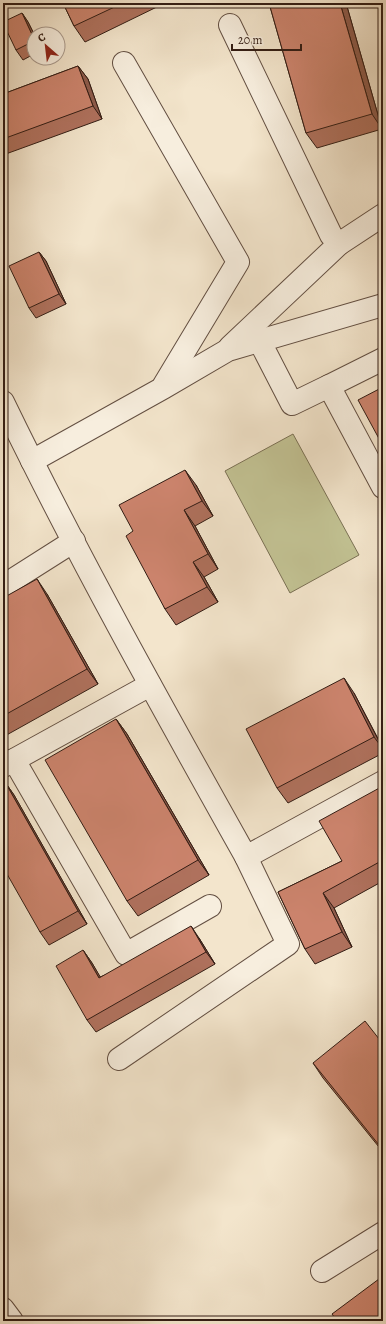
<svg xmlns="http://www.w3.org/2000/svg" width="386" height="1324" font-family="Alegreya,serif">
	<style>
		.green { fill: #c2c293; stroke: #7a7054 }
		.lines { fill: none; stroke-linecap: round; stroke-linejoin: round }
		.minor-casing { stroke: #634f42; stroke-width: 24 }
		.minor { stroke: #f7eede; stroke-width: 22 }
		.wall { fill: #af715d; stroke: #331d14 }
		.shaded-wall { fill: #8e5c4c; stroke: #331d14 }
		.building { fill: #cb836c; stroke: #331d14 }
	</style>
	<rect width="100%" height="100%" fill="#f3e5cc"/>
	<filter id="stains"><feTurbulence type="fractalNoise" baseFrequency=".005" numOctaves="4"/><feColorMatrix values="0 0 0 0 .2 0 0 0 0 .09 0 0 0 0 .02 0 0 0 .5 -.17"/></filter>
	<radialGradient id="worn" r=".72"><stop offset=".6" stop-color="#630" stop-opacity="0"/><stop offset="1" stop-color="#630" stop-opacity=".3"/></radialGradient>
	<path class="green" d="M 293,434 L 359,555 L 290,593 L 225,471 Z"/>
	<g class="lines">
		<g class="minor-casing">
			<g id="minor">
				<path d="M 230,25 L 331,235 L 339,244"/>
				<path d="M 124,63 L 238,262 L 164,385"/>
				<path d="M 259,340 L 292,404 L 329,386"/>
				<path d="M 230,347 L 339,244 L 383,215"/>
				<path d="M 383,359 L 329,386 L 383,487"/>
				<path d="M 3,402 C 78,557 162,707 246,857 L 383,782"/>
				<path d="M 32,461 L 163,388 L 228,350 L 383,305"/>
				<path d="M 3,586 L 74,541"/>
				<path d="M 14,760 L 126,954 L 210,906"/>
				<path d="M 3,766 L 150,685"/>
				<path d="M 119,1059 L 288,944 L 246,857"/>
				<path d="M 322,1271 L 383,1233"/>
				<path d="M 3,1309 L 12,1321"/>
			</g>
		</g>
		<use href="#minor" class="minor"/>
	</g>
	<g class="wall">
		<path d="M 63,3 L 165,3 L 85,42 L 74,26 Z"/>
		<path d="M 269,3 L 346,3 L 382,129 L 317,148 L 306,133 Z"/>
		<path d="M 22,13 L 28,22 L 34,34 L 34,54 L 23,60 L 16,50 Z"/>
		<path d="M 78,66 L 88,79 L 102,119 L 3,155 L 3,94 Z"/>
		<path d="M 39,252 L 46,261 L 66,304 L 36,318 L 29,308 Z"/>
		<path d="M 196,485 L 213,516 L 195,526 L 218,569 L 204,577 L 218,602 L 176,625 L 165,609 L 133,531 Z"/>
		<path d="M 47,594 L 98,684 L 3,737 L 3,598 Z"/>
		<path d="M 354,693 L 383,748 L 383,753 L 288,803 L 277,788 Z"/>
		<path d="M 116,719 L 127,734 L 209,875 L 138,916 L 127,901 Z"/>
		<path d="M 5,782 L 14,795 L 87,924 L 49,945 L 40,932 Z"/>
		<path d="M 383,786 L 383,881 L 334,908 L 352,947 L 315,964 L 305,949 L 278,892 L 342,861 Z"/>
		<path d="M 199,938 L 215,964 L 96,1032 L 87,1020 L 83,950 L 92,963 L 100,977 Z"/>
		<path d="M 383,1044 L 383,1152 L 323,1078 L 313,1063 Z"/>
	</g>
	<g class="shaded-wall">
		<path d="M 340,3 L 346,3 L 382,129 L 372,114 Z"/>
		<path d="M 22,13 L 28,22 L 34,34 L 34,39 Z"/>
		<path d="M 78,66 L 88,79 L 102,119 L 93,106 Z"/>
		<path d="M 39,252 L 46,261 L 66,304 L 59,294 Z"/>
		<path d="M 185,470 L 196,485 L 213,516 L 202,501 Z"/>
		<path d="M 184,510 L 195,526 L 218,569 L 208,554 Z"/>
		<path d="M 193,562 L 204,577 L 218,602 L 207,587 Z"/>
		<path d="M 37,579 L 47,594 L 98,684 L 87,669 Z"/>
		<path d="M 344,678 L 354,693 L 383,749 L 374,737 Z"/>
		<path d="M 116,719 L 127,734 L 209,875 L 198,860 Z"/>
		<path d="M 5,782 L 14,795 L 87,924 L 78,911 Z"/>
		<path d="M 323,893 L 334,908 L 352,947 L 342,932 Z"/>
		<path d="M 191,926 L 199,938 L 215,964 L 206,952 Z"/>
		<path d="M 83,950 L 92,963 L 108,990 L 99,978 Z"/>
	</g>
	<g class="building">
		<path d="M 63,3 L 123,3 L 74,26 Z"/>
		<path d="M 269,3 L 340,3 L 372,114 L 306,133 Z"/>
		<path d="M 22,13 L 34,39 L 34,41 L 16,50 L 3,23 L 3,22 Z"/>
		<path d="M 78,66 L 93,106 L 3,139 L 3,94 Z"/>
		<path d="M 39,252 L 59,294 L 29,308 L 9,266 Z"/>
		<path d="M 383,387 L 383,446 L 358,400 Z"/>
		<path d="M 185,470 L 202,501 L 184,510 L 208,554 L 193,562 L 207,587 L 165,609 L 126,536 L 133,531 L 119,505 Z"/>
		<path d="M 37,579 L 87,669 L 3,716 L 3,598 Z"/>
		<path d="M 344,678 L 374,737 L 277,788 L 246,729 Z"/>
		<path d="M 116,719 L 198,860 L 127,901 L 45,760 Z"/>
		<path d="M 5,782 L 78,911 L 40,932 L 3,867 L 3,783 Z"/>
		<path d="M 383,786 L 383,860 L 323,893 L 342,932 L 305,949 L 278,892 L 342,861 L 319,821 Z"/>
		<path d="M 191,926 L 206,952 L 87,1020 L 56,966 L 83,950 L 99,978 Z"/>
		<path d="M 365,1021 L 383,1044 L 383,1150 L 313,1063 Z"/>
		<path d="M 383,1276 L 383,1321 L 337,1321 L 332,1314 Z"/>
	</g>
	<rect width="386" height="1324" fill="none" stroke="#f3e5cc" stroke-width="16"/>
	<rect x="4" y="4" width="378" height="1316" fill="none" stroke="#331d14" stroke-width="2"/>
	<rect x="8" y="8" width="370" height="1308" fill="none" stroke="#331d14"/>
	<g transform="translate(46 46) rotate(332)"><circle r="19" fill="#f7eede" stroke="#a99a8d"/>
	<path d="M0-3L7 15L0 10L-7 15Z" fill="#8f2418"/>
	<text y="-6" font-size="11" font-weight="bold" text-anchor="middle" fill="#331d14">С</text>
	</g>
	<path d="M232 44v6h69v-6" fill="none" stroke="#331d14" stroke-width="2"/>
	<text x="238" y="44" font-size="12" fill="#331d14" stroke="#f7eede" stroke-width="3" paint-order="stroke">20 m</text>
	<rect width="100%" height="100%" filter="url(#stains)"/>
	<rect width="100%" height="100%" fill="url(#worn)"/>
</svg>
